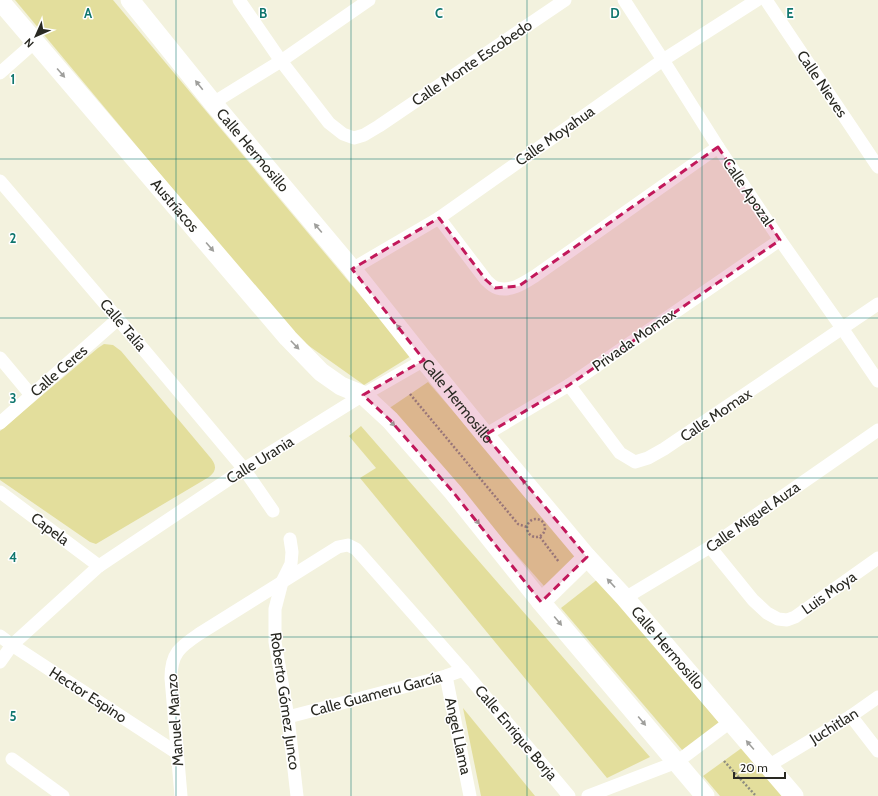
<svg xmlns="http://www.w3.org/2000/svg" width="878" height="796" font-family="Cabin,sans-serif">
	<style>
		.green { fill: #e3de9c }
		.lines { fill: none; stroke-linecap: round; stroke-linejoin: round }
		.path { stroke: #8e8d80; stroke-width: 2.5; stroke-dasharray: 2 2; stroke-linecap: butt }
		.street { stroke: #fff; stroke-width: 13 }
		.secondary { stroke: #fff; stroke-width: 19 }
		.oneway { fill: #9f9f9c }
		.marked { fill: #c2185b; fill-opacity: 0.2; stroke: #c2185b; stroke-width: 3; stroke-dasharray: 8 5; stroke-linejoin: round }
		.grid { fill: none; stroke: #0f766e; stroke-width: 1; stroke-opacity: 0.55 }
		.labels { text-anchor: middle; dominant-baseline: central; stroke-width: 3; stroke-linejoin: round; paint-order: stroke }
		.street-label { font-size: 15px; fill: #292922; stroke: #fff }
		.grid-label { font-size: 13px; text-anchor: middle; font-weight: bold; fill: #0f766e; stroke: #fff; stroke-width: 3; stroke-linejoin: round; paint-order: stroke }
	</style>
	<rect width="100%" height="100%" fill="#f3f2de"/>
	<g class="green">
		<path d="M 15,0 L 113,0 L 411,356 L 364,385 L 295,336 Z"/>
		<path d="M 104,344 L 113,345 L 121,351 L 209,456 C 216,464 218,470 209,477 L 96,544 L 90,542 L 0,480 L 0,431 L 98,348 Z"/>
		<path d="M 428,382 L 580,558 L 544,586 L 388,409 Z"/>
		<path d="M 361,426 L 650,757 L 607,778 L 360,478 L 376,468 L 349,436 Z"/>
		<path d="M 598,579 L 720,724 L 683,751 L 561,608 Z"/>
		<path d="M 463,708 L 535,796 L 481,796 Z"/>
		<path d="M 743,747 L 784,796 L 720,796 L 703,776 Z"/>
	</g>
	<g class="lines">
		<g class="path">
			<path d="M 410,394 L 518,524 L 527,527"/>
			<circle cx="536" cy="528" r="9"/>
			<path d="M 540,537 L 559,562"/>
			<path d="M 724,761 L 756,796"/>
		</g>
		<g class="street">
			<path d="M 239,0 L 281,61 L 329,123 L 343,134 L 354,138 L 364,135 L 379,126 L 565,0"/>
			<path d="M 624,0 L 663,60 L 718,147 L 780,240 L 842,328 L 878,381"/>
			<path d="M 766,0 L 878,167"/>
			<path d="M 0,73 L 35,42"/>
			<path d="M 213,103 L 281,61 L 369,0"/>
			<path d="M 0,181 L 118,319 L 244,469 L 273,511"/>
			<path d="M 439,218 L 486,280 C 489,283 493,287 497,288 C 511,292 524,283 535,276 L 718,147"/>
			<path d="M 352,269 L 439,218 L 663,60 L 757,0"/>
			<path d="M 0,358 L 31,395"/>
			<path d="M 569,385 L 620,453 L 635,462 L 648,458 L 664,449 L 878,304"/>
			<path d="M 0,423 L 118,319"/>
			<path d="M 485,435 L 569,385 L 780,240"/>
			<path d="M 0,492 L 99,566"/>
			<path d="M 290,539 L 292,552 L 291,564 L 282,582 L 275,609 L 275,642 L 288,717 L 297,796"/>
			<path d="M 710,547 L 753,600 L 767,613 L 778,619 L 787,620 L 795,617 L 878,558"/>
			<path d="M 625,598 L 710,547 L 878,430"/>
			<path d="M 0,636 L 12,645 L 177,753"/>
			<path d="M 0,662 L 12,645 L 99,566 L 244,469 L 363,395 L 424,360"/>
			<path d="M 446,676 L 470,796"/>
			<path d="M 851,716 L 878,751"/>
			<path d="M 288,717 L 446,676 L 463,670"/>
			<path d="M 12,759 L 63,796"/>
			<path d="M 768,766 L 851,716 L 878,697"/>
			<path d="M 181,796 L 171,678 C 171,653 180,647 199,634 L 338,547 L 348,545 L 356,549 L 463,670 L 569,796"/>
			<path d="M 588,796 L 677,762 L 730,722"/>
		</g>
		<g class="secondary">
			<path id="s1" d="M 130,0 L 213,103 L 352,269 L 424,360 L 485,435 L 587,557 L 625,598 L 794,796"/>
			<path id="s2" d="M 0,1 L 288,338 L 321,372 L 341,386 L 363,395 L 390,420 L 453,492 L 541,602 L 705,796"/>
			<path d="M 541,602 L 587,557"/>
		</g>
	</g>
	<defs><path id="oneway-solid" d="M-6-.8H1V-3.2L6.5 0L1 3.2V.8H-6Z"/></defs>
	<g class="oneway">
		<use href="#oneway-solid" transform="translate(61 73) rotate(49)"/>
		<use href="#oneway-solid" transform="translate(199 85) rotate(-129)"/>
		<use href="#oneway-solid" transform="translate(318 228) rotate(-130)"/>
		<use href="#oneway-solid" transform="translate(210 247) rotate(49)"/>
		<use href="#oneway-solid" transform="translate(400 329) rotate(-128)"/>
		<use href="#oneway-solid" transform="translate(295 345) rotate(46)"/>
		<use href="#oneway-solid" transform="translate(391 422) rotate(47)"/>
		<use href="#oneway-solid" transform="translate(526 484) rotate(-130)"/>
		<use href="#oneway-solid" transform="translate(476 520) rotate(51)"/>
		<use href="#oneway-solid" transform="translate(611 583) rotate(-133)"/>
		<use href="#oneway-solid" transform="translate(558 621) rotate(50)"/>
		<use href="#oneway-solid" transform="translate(642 721) rotate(50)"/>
		<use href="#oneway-solid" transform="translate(750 745) rotate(-131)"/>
	</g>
	<path class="marked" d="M 718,147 L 780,240 L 569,385 L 485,435 L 587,557 L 541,602 L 453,492 L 390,420 L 363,395 L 424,360 L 352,269 L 439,218 L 486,280 L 495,288 L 519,286 Z"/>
	<path class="grid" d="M 176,0 L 176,796M 351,0 L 351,796M 527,0 L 527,796M 702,0 L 702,796M 0,159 L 878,159M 0,318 L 878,318M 0,478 L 878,478M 0,637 L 878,637"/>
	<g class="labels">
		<g class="street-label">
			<text transform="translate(472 63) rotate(-34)">Calle Monte Escobedo</text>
			<text transform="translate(822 84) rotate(56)">Calle Nieves</text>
			<text transform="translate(555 136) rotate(-35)">Calle Moyahua</text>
			<text stroke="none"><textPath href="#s1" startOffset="194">Calle Hermosillo</textPath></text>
			<text transform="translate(748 192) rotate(56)">Calle Apozal</text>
			<text stroke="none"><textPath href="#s2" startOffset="269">Austríacos</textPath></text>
			<text transform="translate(123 325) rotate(50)">Calle Talía</text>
			<text transform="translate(634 340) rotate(-35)">Privada Momax</text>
			<text transform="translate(59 371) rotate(-41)">Calle Ceres</text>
			<text stroke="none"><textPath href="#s1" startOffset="518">Calle Hermosillo</textPath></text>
			<text transform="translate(716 415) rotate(-34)">Calle Momax</text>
			<text transform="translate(260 460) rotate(-32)">Calle Urania</text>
			<text transform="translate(753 517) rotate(-35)">Calle Miguel Auza</text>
			<text transform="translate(50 529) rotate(37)">Capela</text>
			<text transform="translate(829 593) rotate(-35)">Luis Moya</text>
			<text stroke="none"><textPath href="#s1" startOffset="842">Calle Hermosillo</textPath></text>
			<text transform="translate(376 694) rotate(-15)">Calle Guameru García</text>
			<text transform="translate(88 695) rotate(33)">Hector Espino</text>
			<text transform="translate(285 701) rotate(82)">Roberto Gómez Junco</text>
			<text transform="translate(175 720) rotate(-94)">Manuel Manzo</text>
			<text transform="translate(834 726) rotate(-32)">Juchitlan</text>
			<text transform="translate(516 733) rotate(50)">Calle Enrique Borja</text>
			<text transform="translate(458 736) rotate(78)">Angel Llama</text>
		</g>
	</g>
	<g class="grid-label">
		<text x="88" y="18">A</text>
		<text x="263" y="18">B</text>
		<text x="439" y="18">C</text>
		<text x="615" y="18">D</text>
		<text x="790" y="18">E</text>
		<text x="13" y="84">1</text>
		<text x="13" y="243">2</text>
		<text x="13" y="403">3</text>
		<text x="13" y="562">4</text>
		<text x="13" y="721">5</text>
	</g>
	<g transform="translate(36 36) rotate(225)" stroke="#ffffff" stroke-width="3" paint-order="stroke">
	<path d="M0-3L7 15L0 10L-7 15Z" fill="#292922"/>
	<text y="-6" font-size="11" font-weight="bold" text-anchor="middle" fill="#292922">N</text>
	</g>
	<path d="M734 772v6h51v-6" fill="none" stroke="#292922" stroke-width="2"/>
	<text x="740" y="772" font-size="12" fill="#292922" stroke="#ffffff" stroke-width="3" paint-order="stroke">20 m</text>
</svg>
